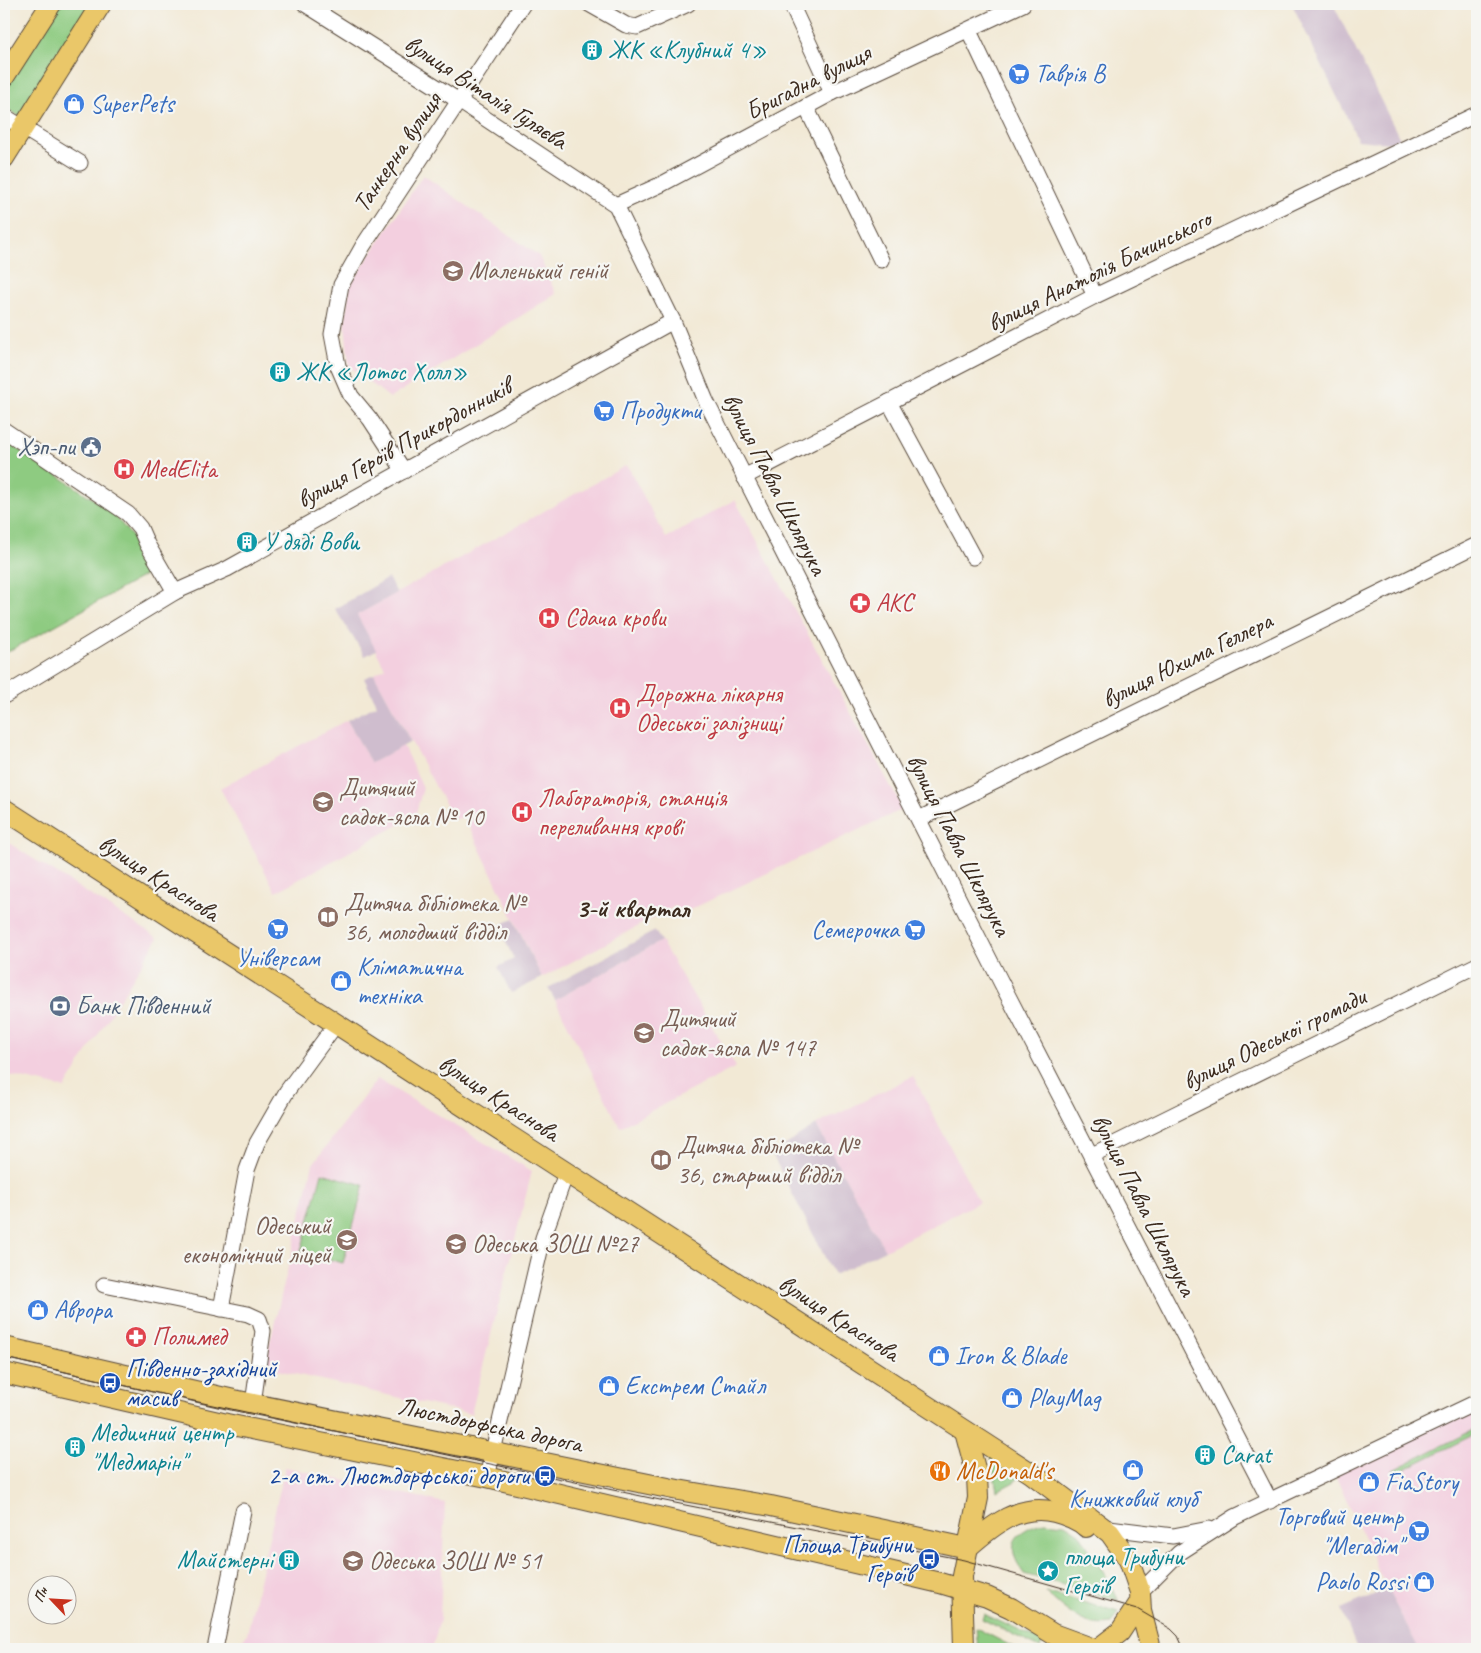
<svg xmlns="http://www.w3.org/2000/svg" width="1481" height="1653" font-family="Caveat,sans-serif">
	<style>
		.built { fill: #f3cfdf }
		.industrial { fill: #cfbdce }
		.green { fill: #8ecb81; stroke: #647a50 }
		.lines { fill: none; stroke-linecap: round; stroke-linejoin: round }
		.minor-casing { stroke: #564739; stroke-width: 17 }
		.major-casing { stroke: #564739; stroke-width: 22 }
		.minor { stroke: #fff; stroke-width: 15 }
		.major { stroke: #eac769; stroke-width: 20 }
		.tram { stroke: #3b2a1e; stroke-width: 1 }
		.labels { text-anchor: middle; dominant-baseline: central; stroke-width: 4.5; stroke-linejoin: round; paint-order: stroke }
		.culture-label { font-size: 25px; fill: #0d838f; stroke: #f6f6f2; text-anchor: start }
		.shop-label { font-size: 25px; fill: #366cbe; stroke: #f6f6f2; text-anchor: start }
		.street-label { font-size: 25px; fill: #3b2a1e; stroke: #f6f6f2 }
		.education-label { font-size: 25px; fill: #785e54; stroke: #f6f6f2; text-anchor: start }
		.service-label { font-size: 25px; fill: #4e5e75; stroke: #f6f6f2; text-anchor: end }
		.health-label { font-size: 25px; fill: #be3a42; stroke: #f6f6f2; text-anchor: start }
		.transit-label { font-size: 25px; fill: #164399; stroke: #f6f6f2; text-anchor: end }
		.food-label { font-size: 25px; fill: #c56008; stroke: #f6f6f2; text-anchor: start }
		.neighbourhood-label { font-size: 26px; font-weight: bold; fill: #3b2a1e; stroke: #f6f6f2 }
	</style>
	<rect width="100%" height="100%" fill="#f6f6f2"/>
	<filter id="ink" filterUnits="userSpaceOnUse"><feTurbulence type="fractalNoise" baseFrequency=".02" numOctaves="2"/><feDisplacementMap in="SourceGraphic" scale="10" xChannelSelector="R" yChannelSelector="G"/><feConvolveMatrix kernelMatrix="1 2 1 2 8 2 1 2 1" color-interpolation-filters="sRGB"/></filter>
	<filter id="wash" filterUnits="userSpaceOnUse"><feTurbulence type="fractalNoise" baseFrequency=".0096" numOctaves="4" result="noise"/><feDisplacementMap in="SourceGraphic" scale="20" xChannelSelector="R" yChannelSelector="G"/><feGaussianBlur stdDeviation="1.12" result="paint"/><feColorMatrix in="noise" values="0 0 0 0 0 0 0 0 0 0 0 0 0 0 0 0 0 1.4 0 .05"/><feComposite in="paint" operator="in"/></filter>
	<g filter="url(#wash)">
		<rect width="100%" height="100%" fill="#f2e9d5"/>
		<g class="built">
			<path d="M 423,175 L 539,256 L 556,294 L 390,398 L 349,366 L 345,324 L 349,287 Z"/>
			<path d="M 627,465 L 666,538 L 735,500 L 903,809 L 681,914 L 675,906 L 542,978 L 464,816 L 454,820 L 374,674 L 385,668 L 357,615 Z"/>
			<path d="M 347,720 L 371,763 L 403,746 L 423,788 L 415,816 L 276,892 L 220,788 Z"/>
			<path d="M 4,840 L 158,938 L 65,1088 L 4,1074 Z"/>
			<path d="M 661,941 L 736,1067 L 620,1127 L 555,1000 Z"/>
			<path d="M 913,1076 L 979,1202 L 885,1250 L 816,1125 Z"/>
			<path d="M 377,1079 L 532,1171 L 471,1414 L 264,1367 L 313,1164 Z"/>
			<path d="M 1477,1404 L 1477,1649 L 1419,1649 L 1387,1589 L 1334,1473 Z"/>
			<path d="M 285,1467 L 445,1503 L 440,1619 L 432,1649 L 234,1649 L 247,1634 Z"/>
		</g>
		<g class="industrial">
			<path d="M 1292,4 L 1333,4 L 1400,139 L 1389,143 L 1358,140 Z"/>
			<path d="M 388,578 L 397,593 L 357,615 L 376,650 L 365,656 L 335,609 Z"/>
			<path d="M 374,674 L 411,742 L 371,763 L 347,720 L 377,705 L 364,678 Z"/>
			<path d="M 513,919 L 542,978 L 511,993 L 498,967 L 514,959 L 498,926 Z"/>
			<path d="M 655,931 L 661,941 L 555,1000 L 548,988 Z"/>
			<path d="M 816,1125 L 885,1250 L 834,1275 L 772,1154 Z"/>
			<path d="M 1387,1589 L 1419,1649 L 1357,1649 L 1341,1609 Z"/>
		</g>
		<g class="green">
			<path d="M 53,4 L 93,4 L 20,117 L 4,107 L 4,80 Z"/>
			<path d="M 4,440 L 110,510 L 143,550 L 149,573 L 4,654 Z"/>
			<path d="M 322,1173 L 364,1185 L 343,1263 L 301,1251 Z"/>
			<path d="M 1477,1428 L 1477,1433 L 1395,1474 L 1393,1470 Z"/>
			<path d="M 991,1456 L 1025,1473 L 1014,1482 L 997,1491 Z"/>
			<path d="M 1045,1522 L 1065,1524 L 1079,1533 L 1114,1590 L 1118,1600 L 1024,1574 C 1004,1545 1013,1531 1045,1522 Z"/>
			<path d="M 1045,1592 L 1119,1612 L 1112,1624 C 1084,1629 1065,1610 1045,1592 Z"/>
			<path d="M 984,1614 L 1043,1642 L 1040,1648 L 982,1619 Z"/>
			<path d="M 976,1628 L 1017,1649 L 978,1649 Z"/>
		</g>
	</g>
	<g filter="url(#ink)">
		<g class="lines">
			<g class="minor-casing">
				<g id="minor">
					<path d="M 305,4 L 459,101 L 616,205 L 673,321 L 706,401 L 1005,990 L 1270,1501"/>
					<path d="M 589,4 L 626,25 L 637,27 L 688,4"/>
					<path d="M 791,4 L 832,93"/>
					<path d="M 969,31 L 1095,296"/>
					<path d="M 806,107 L 881,260"/>
					<path d="M 4,116 L 80,163"/>
					<path d="M 616,205 L 662,184 L 832,93 L 1023,4"/>
					<path d="M 889,402 L 973,557"/>
					<path d="M 4,430 L 128,514 L 140,528 L 147,544 L 175,592"/>
					<path d="M 404,471 L 370,419 L 351,396 L 338,366 L 332,334 L 341,285 L 363,246 L 523,4"/>
					<path d="M 744,477 L 1095,296 L 1477,114"/>
					<path d="M 4,696 L 175,592 L 227,569 L 673,321"/>
					<path d="M 919,819 L 1477,545"/>
					<path d="M 1092,1155 L 1477,965"/>
					<path d="M 104,1285 L 248,1314 L 259,1319 L 263,1331 L 253,1404"/>
					<path d="M 221,1309 L 247,1170 L 257,1143 L 287,1091 L 336,1024"/>
					<path d="M 487,1477 L 543,1238 L 566,1173"/>
					<path d="M 1101,1527 L 1173,1536 L 1209,1529"/>
					<path d="M 1140,1592 L 1179,1553 L 1235,1517 L 1477,1402"/>
					<path d="M 215,1649 L 243,1511"/>
				</g>
			</g>
			<g class="major-casing">
				<g id="major">
					<path d="M 4,77 L 51,4"/>
					<path d="M 4,158 L 101,4"/>
					<path d="M 4,809 L 1031,1473 L 1110,1533 L 1129,1560 L 1140,1592 L 1141,1611 L 1151,1649"/>
					<path d="M 4,1347 L 234,1400 L 678,1490 L 771,1506 L 967,1548"/>
					<path d="M 4,1373 L 227,1424 L 487,1477 L 940,1583 L 987,1597 L 1011,1608 L 1053,1634 L 1094,1649"/>
					<path d="M 967,1548 C 993,1525 1019,1503 1055,1512 C 1066,1515 1078,1519 1086,1527"/>
					<path d="M 964,1649 L 962,1576 L 978,1498 L 977,1476 L 965,1431"/>
					<path d="M 1098,1649 L 1120,1632 L 1140,1602"/>
				</g>
			</g>
			<use href="#minor" class="minor"/>
			<use href="#major" class="major"/>
			<path class="tram" d="M 4,1358 L 170,1396 L 660,1500 L 964,1560 L 1137,1609 L 1171,1629 L 1178,1636 L 1184,1649"/>
		</g>
	</g>
	<defs>
		<g id="building-disc" transform="scale(1.125)"><circle r="9.5" fill="#0f9aa8" stroke="#f6f6f2"/><path d="M-4-6H4V6H1V3H-1V6H-4ZM-2.5-4.3h1.7v1.8h-1.7ZM.8-4.3h1.7v1.8H.8ZM-2.5-1h1.7V.8h-1.7ZM.8-1h1.7V.8H.8Z" fill="#fff"/></g>
		<g id="supermarket-disc" transform="scale(1.125)"><circle r="9.5" fill="#3f7fe0" stroke="#f6f6f2"/><path d="M-6-5.5h2.5l.6 2H6L4.5 2H-2.5L-4.4-4H-6ZM-1.5 3.2a1.3 1.3 0 1 0 .1 0ZM3 3.2a1.3 1.3 0 1 0 .1 0Z" fill="#fff"/></g>
		<g id="shop-disc" transform="scale(1.125)"><circle r="9.5" fill="#3f7fe0" stroke="#f6f6f2"/><path d="M-5-2.5h2.3a2.7 3.5 0 0 1 5.4 0H5L5.5 6h-11ZM-1.5-2.5h3a1.5 2.3 0 0 0-3 0Z" fill="#fff"/></g>
		<g id="school-disc" transform="scale(1.125)"><circle r="9.5" fill="#8d6e63" stroke="#f6f6f2"/><path d="M0-5L7-2L0 1L-7-2ZM-4 1L0 2.5L4 1V4Q0 6-4 4Z" fill="#fff"/></g>
		<g id="civic-disc" transform="scale(1.125)"><circle r="9.5" fill="#5c6f8a" stroke="#f6f6f2"/><path d="M-.6-6.5H3V-4.5H.6V-3L4-1V1h2V6H-6V1h2V-1L-.6-3ZM-1.2 2.5V6h2.4V2.5Z" fill="#fff"/></g>
		<g id="hospital-disc" transform="scale(1.125)"><circle r="9.5" fill="#e0444e" stroke="#f6f6f2"/><path d="M-5-5h3v3.5h4V-5h3V5h-3V1.5h-4V5h-3Z" fill="#fff"/></g>
		<g id="pharmacy-disc" transform="scale(1.125)"><circle r="9.5" fill="#e0444e" stroke="#f6f6f2"/><path d="M-2-6h4v4h4v4h-4v4h-4v-4h-4v-4h4Z" fill="#fff"/></g>
		<g id="library-disc" transform="scale(1.125)"><circle r="9.5" fill="#8d6e63" stroke="#f6f6f2"/><path d="M-6-4Q-3-5.5-.7-3.5V5Q-3 3-6 4ZM6-4Q3-5.5 .7-3.5V5Q3 3 6 4Z" fill="#fff"/></g>
		<g id="bank-disc" transform="scale(1.125)"><circle r="9.5" fill="#5c6f8a" stroke="#f6f6f2"/><path d="M-6-4H6V4H-6ZM0-2.3a2.3 2.3 0 1 0 0 4.6a2.3 2.3 0 1 0 0-4.6Z" fill="#fff"/></g>
		<g id="bus-disc" transform="scale(1.125)"><circle r="9.5" fill="#1a4fb4" stroke="#f6f6f2"/><path d="M-5-6H5V4H4V6H2V4H-2V6H-4V4H-5ZM-3.5-4V0h7V-4ZM-3.5 1.2v1.5H-2V1.2ZM2 1.2v1.5H3.5V1.2Z" fill="#fff"/></g>
		<g id="restaurant-disc" transform="scale(1.125)"><circle r="9.5" fill="#e8710a" stroke="#f6f6f2"/><path d="M-5-6h1v4h1v-4h1v4h1v-4h1v5L-1.5 .5V6h-2V.5L-5-1ZM5-6V6H3V1.5H1.5Q1.5-4 5-6Z" fill="#fff"/></g>
		<g id="sight-disc" transform="scale(1.125)"><circle r="9.5" fill="#0f9aa8" stroke="#f6f6f2"/><path d="M0-6L1.8-2.2L6-1.7L2.9 1.2L3.7 5.4L0 3.3L-3.7 5.4L-2.9 1.2L-6-1.7L-1.8-2.2Z" fill="#fff"/></g>
	</defs>
	<g fill-rule="evenodd">
		<use href="#building-disc" x="592" y="50"/>
		<use href="#supermarket-disc" x="1019" y="74"/>
		<use href="#shop-disc" x="74" y="104"/>
		<use href="#school-disc" x="453" y="271"/>
		<use href="#building-disc" x="280" y="372"/>
		<use href="#supermarket-disc" x="604" y="411"/>
		<use href="#civic-disc" x="91" y="447"/>
		<use href="#hospital-disc" x="124" y="469"/>
		<use href="#building-disc" x="247" y="542"/>
		<use href="#pharmacy-disc" x="860" y="603"/>
		<use href="#hospital-disc" x="549" y="618"/>
		<use href="#hospital-disc" x="620" y="708"/>
		<use href="#school-disc" x="323" y="802"/>
		<use href="#hospital-disc" x="522" y="812"/>
		<use href="#library-disc" x="328" y="917"/>
		<use href="#supermarket-disc" x="278" y="929"/>
		<use href="#supermarket-disc" x="915" y="930"/>
		<use href="#shop-disc" x="341" y="981"/>
		<use href="#bank-disc" x="60" y="1006"/>
		<use href="#school-disc" x="644" y="1033"/>
		<use href="#library-disc" x="661" y="1160"/>
		<use href="#school-disc" x="347" y="1240"/>
		<use href="#school-disc" x="456" y="1244"/>
		<use href="#shop-disc" x="38" y="1310"/>
		<use href="#pharmacy-disc" x="136" y="1337"/>
		<use href="#shop-disc" x="939" y="1356"/>
		<use href="#bus-disc" x="110" y="1383"/>
		<use href="#shop-disc" x="609" y="1386"/>
		<use href="#shop-disc" x="1012" y="1398"/>
		<use href="#building-disc" x="75" y="1447"/>
		<use href="#building-disc" x="1205" y="1455"/>
		<use href="#shop-disc" x="1133" y="1470"/>
		<use href="#restaurant-disc" x="940" y="1471"/>
		<use href="#bus-disc" x="545" y="1476"/>
		<use href="#shop-disc" x="1369" y="1482"/>
		<use href="#supermarket-disc" x="1419" y="1531"/>
		<use href="#bus-disc" x="929" y="1559"/>
		<use href="#building-disc" x="289" y="1560"/>
		<use href="#school-disc" x="353" y="1561"/>
		<use href="#sight-disc" x="1048" y="1571"/>
		<use href="#shop-disc" x="1424" y="1582"/>
	</g>
	<g class="labels">
		<g class="culture-label">
			<text x="608" y="50">ЖК «Клубний 4»</text>
			<text x="296" y="372">ЖК «Лотос Холл»</text>
			<text x="263" y="542">У дяді Вови</text>
			<text x="91" y="1433">Медичний центр<tspan x="91" dy="29">"Медмарін"</tspan></text>
			<text x="1221" y="1455">Carat</text>
			<text x="1064" y="1557">площа Трибуни<tspan x="1064" dy="29">Героїв</tspan></text>
			<text x="273" y="1560" text-anchor="end">Майстерні</text>
		</g>
		<g class="shop-label">
			<text x="1035" y="74">Таврія В</text>
			<text x="90" y="104">SuperPets</text>
			<text x="620" y="411">Продукти</text>
			<text x="899" y="930" text-anchor="end">Семерочка</text>
			<text x="278" y="958" text-anchor="middle">Універсам</text>
			<text x="357" y="967">Кліматична<tspan x="357" dy="29">техніка</tspan></text>
			<text x="54" y="1310">Аврора</text>
			<text x="955" y="1356">Iron &amp; Blade</text>
			<text x="625" y="1386">Екстрем Стайл</text>
			<text x="1028" y="1398">PlayMag</text>
			<text x="1385" y="1482">FiaStory</text>
			<text x="1133" y="1499" text-anchor="middle">Книжковий клуб</text>
			<text x="1403" y="1517" text-anchor="end">Торговий центр<tspan x="1403" dy="29">"Мегадім"</tspan></text>
			<text x="1408" y="1582" text-anchor="end">Paolo Rossi</text>
		</g>
		<g class="street-label">
			<text transform="translate(808 82) rotate(-27)">Бригадна вулиця</text>
			<text transform="translate(486 92) rotate(33)">вулиця Віталія Гуляєва</text>
			<text transform="translate(397 152) rotate(-56)">Танкерна вулиця</text>
			<text transform="translate(1099 271) rotate(-26)">вулиця Анатолія Бачинського</text>
			<text transform="translate(404 443) rotate(-29)">вулиця Героїв Прикордонників</text>
			<text transform="translate(775 484) rotate(63)">вулиця Павла Шклярука</text>
			<text transform="translate(1187 660) rotate(-26)">вулиця Юхима Геллера</text>
			<text transform="translate(959 845) rotate(63)">вулиця Павла Шклярука</text>
			<text transform="translate(159 878) rotate(33)">вулиця Краснова</text>
			<text transform="translate(1274 1039) rotate(-26)">вулиця Одеської громади</text>
			<text transform="translate(499 1098) rotate(33)">вулиця Краснова</text>
			<text transform="translate(1144 1205) rotate(63)">вулиця Павла Шклярука</text>
			<text transform="translate(839 1318) rotate(33)">вулиця Краснова</text>
			<text transform="translate(490 1425) rotate(12)">Люстдорфська дорога</text>
		</g>
		<g class="education-label">
			<text x="469" y="271">Маленький геній</text>
			<text x="339" y="788">Дитячий<tspan x="339" dy="29">садок-ясла № 10</tspan></text>
			<text x="344" y="903">Дитяча бібліотека №<tspan x="344" dy="29">36, молодший відділ</tspan></text>
			<text x="660" y="1019">Дитячий<tspan x="660" dy="29">садок-ясла № 147</tspan></text>
			<text x="677" y="1146">Дитяча бібліотека №<tspan x="677" dy="29">36, старший відділ</tspan></text>
			<text x="331" y="1226" text-anchor="end">Одеський<tspan x="331" dy="29">економічний ліцей</tspan></text>
			<text x="472" y="1244">Одеська ЗОШ №27</text>
			<text x="369" y="1561">Одеська ЗОШ № 51</text>
		</g>
		<g class="service-label">
			<text x="75" y="447">Хэп-пи</text>
			<text x="76" y="1006" text-anchor="start">Банк Південний</text>
		</g>
		<g class="health-label">
			<text x="140" y="469">MedElita</text>
			<text x="876" y="603">АКС</text>
			<text x="565" y="618">Сдача крови</text>
			<text x="636" y="694">Дорожна лікарня<tspan x="636" dy="29">Одеської залізниці</tspan></text>
			<text x="538" y="798">Лабораторія, станція<tspan x="538" dy="29">переливання крові</tspan></text>
			<text x="152" y="1337">Полимед</text>
		</g>
		<g class="transit-label">
			<text x="126" y="1369" text-anchor="start">Південно-західний<tspan x="126" dy="29">масив</tspan></text>
			<text x="529" y="1476">2-а ст. Люстдорфської дороги</text>
			<text x="913" y="1545">Площа Трибуни<tspan x="913" dy="29">Героїв</tspan></text>
		</g>
		<g class="food-label">
			<text x="956" y="1471">McDonald's</text>
		</g>
		<g class="neighbourhood-label">
			<text x="633" y="908">3-й квартал</text>
		</g>
	</g>
	<rect width="1481" height="1653" fill="none" stroke="#f6f6f2" stroke-width="20"/>
	<g transform="translate(52 1600) rotate(295)"><circle r="24" fill="#f6f6f2" stroke="#aba49d"/>
	<path d="M0-4L9 19L0 12L-9 19Z" fill="#c8321e"/>
	<text y="-8" font-size="14" font-weight="bold" text-anchor="middle" fill="#3b2a1e">Пн</text>
	</g>
</svg>
